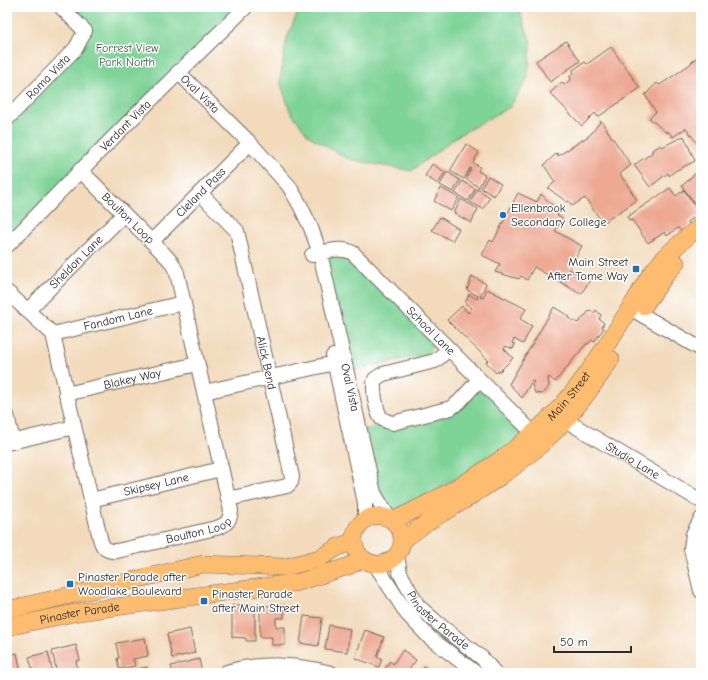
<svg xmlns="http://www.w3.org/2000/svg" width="708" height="680" font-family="'Comic Neue',sans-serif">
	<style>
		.green { fill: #7ed396; stroke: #547f60 }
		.building { fill: #eda993 }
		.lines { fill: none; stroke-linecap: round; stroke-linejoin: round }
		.minor-casing { stroke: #71685d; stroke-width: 16 }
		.major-casing { stroke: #71685d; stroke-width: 18 }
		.minor { stroke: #fff; stroke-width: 14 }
		.major { stroke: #febc70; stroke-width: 17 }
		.poi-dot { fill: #1f6fb2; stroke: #fff; stroke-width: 1.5 }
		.labels { text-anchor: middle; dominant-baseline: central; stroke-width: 3; stroke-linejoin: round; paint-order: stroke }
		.park-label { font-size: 12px; fill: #445d4b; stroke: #fff }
		.street-label { font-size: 12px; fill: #2b2b2b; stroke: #fff }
		.poi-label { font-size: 12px; fill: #2b2b2b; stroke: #fff; text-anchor: start }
	</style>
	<rect width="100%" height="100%" fill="#fff"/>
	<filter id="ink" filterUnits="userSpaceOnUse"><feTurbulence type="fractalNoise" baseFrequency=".025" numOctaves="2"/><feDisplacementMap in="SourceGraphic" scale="8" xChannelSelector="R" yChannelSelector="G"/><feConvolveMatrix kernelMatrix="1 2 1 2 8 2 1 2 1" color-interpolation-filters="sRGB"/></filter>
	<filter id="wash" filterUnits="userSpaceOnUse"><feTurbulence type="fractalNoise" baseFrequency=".012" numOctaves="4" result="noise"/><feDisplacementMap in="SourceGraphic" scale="16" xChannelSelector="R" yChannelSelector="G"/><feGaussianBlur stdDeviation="0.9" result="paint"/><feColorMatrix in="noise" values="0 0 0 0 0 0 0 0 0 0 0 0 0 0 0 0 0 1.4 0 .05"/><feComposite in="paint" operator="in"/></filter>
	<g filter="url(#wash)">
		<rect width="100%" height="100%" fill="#f2dabb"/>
		<g class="green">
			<path d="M 61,7 L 246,7 L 7,246 L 7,119 L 85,31 Z"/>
			<path d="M 300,7 L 518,7 L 531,43 L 528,78 L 510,107 L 459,135 L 411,171 L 348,159 L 309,136 L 290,111 L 280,81 L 287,38 Z"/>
			<path d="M 341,249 L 440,340 L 426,354 L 346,372 L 320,253 Z"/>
			<path d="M 479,380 L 533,433 L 389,518 L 360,431 L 446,410 Z"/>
		</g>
		<g id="blocks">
			<g class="building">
				<path d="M 566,41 L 580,61 L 550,82 L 536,61 Z"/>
				<path d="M 611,47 L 640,88 L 598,117 L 595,113 L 582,126 L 550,93 L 562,82 L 564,85 L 571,79 L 570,76 L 574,72 L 573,70 L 585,62 L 587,64 Z"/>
				<path d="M 701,53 L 701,149 L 686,128 L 673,137 L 668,131 L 667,133 L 649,118 L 656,112 L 645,95 L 657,83 L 660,85 L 689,65 Z"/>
				<path d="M 601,121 L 631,165 L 620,174 L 637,200 L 603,223 L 585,198 L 572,206 L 569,201 L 567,202 L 548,188 L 555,182 L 544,165 L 557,153 L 558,156 L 590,135 Z"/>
				<path d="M 684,136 L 695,161 L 675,171 L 669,176 L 668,173 L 650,187 L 634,165 L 652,153 L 652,150 L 661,145 L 662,147 Z"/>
				<path d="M 466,144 L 479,152 L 473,163 L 480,167 L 478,171 L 485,175 L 479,187 L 466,179 L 471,169 L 470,168 L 464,179 L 450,171 Z"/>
				<path d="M 432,164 L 445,172 L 438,184 L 425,176 Z"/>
				<path d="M 701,168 L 701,208 L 699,209 L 682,186 Z"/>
				<path d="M 447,172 L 460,180 L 453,192 L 440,185 Z"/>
				<path d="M 488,176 L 501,184 L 494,196 L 481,188 Z"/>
				<path d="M 462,181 L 475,189 L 468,201 L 455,193 Z"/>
				<path d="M 441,188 L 459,198 L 451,211 L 434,201 Z"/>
				<path d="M 670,188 L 676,196 L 684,190 L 700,213 L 688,222 L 690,226 L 682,232 L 678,228 L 667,236 L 665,232 L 648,243 L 632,220 L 630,221 L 627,217 Z"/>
				<path d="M 477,189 L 490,197 L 483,209 L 470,202 Z"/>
				<path d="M 518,193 L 537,202 L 541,194 L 558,211 L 557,215 L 563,218 L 555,231 L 582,246 L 569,269 L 590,280 L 581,294 L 534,267 L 527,280 L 521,276 L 519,279 L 495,272 L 500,264 L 482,255 L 490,240 L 493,242 Z"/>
				<path d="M 461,199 L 478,209 L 471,223 L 454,213 Z"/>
				<path d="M 440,217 L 459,229 L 452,241 L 432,230 Z"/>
				<path d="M 472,276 L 486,284 L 480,297 L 483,298 L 487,289 L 526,309 L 520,319 L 532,326 L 523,344 L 514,339 L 512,343 L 515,344 L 513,349 L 506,346 L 504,349 L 513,358 L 500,371 L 498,371 L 496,373 L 486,362 L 488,360 L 447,320 L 462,306 L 468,313 L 472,308 L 465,303 L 469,294 L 477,299 L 478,296 L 467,290 Z"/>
				<path d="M 554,307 L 570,317 L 568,318 L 578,323 L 590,310 L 594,313 L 596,310 L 601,315 L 599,319 L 604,323 L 602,327 L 604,328 L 594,342 L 592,340 L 588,344 L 586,344 L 555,382 L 549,377 L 548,378 L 549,386 L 545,392 L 541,394 L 535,393 L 532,385 L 534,382 L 532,381 L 522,398 L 509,384 Z"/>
				<path d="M 232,605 L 255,605 L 255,641 L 246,641 L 246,638 L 232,637 Z"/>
				<path d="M 284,605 L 284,618 L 276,618 L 276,627 L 285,627 L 285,645 L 272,645 L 272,637 L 260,637 L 260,606 Z"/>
				<path d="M 304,616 L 322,618 L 318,646 L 300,643 Z"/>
				<path d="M 329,625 L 350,629 L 347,652 L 325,649 Z"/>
				<path d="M 190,629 L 195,653 L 172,658 L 167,634 Z"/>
				<path d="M 365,630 L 384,637 L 377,657 L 382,659 L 379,667 L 355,658 Z"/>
				<path d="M 145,638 L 148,656 L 133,659 L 135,666 L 119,669 L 117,658 L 119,658 L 116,643 Z"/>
				<path d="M 76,645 L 80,660 L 76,661 L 78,670 L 64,673 L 57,673 L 52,651 Z"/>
				<path d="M 403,650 L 416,660 L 407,673 L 403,673 L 401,671 L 400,673 L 385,673 L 383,672 L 390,661 L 393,664 Z"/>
				<path d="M 48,652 L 53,673 L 27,673 L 33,671 L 29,657 Z"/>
				<path d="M 17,653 L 21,673 L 7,673 L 7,655 Z"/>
				<path d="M 199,659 L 202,672 L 197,673 L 173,673 L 171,666 Z"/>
				<path d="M 424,666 L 433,673 L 419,673 Z"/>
				<path d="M 147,667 L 148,673 L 122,673 L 122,672 Z"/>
			</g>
		</g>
	</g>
	<g filter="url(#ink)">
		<use href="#blocks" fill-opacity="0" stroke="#71685d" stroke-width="1"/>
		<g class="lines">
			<g class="minor-casing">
				<g id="minor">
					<path id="s1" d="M 178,72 L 250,143 L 289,186 L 300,205 L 311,228 L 320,253 L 374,493 L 389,518"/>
					<path id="s2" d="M 7,119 L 76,48 L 85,31 L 61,7"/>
					<path id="s3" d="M 200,193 L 237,231 L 292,477 L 291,482 L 287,486 L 228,499"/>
					<path id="s4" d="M 152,241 L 250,143"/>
					<path id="s5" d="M 7,246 C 85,165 165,85 246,7"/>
					<path id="s6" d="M 312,255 C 325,252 341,246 353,253 L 533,433"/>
					<path id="s7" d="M 7,292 L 53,334 L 100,538 C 102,548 107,552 117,551 L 216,528 C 226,525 230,521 231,511 L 177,273 L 172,263 L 166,256 L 80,170"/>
					<path d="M 630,308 L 701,349"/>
					<path id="s8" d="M 28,310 L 124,214"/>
					<path id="s9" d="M 53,334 L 183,303"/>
					<path d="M 449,349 L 435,361 L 383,374 L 375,379 C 372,387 376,411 381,418 C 385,421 388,422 393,423 L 451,408 L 459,402 L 479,380"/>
					<path d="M 333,356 L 365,503 L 365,519"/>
					<path d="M 204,392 L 344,361"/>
					<path id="s10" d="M 66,394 L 197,364"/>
					<path d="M 7,415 L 13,442"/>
					<path id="s11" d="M 565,420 L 701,501"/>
					<path d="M 7,443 L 74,427"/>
					<path id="s12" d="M 91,500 L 221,469"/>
					<path d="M 701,519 L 693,534 L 691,549 L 701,591"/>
					<path id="s13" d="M 397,556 L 400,573 L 418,606 L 441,626 L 482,658 L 495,673"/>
					<path d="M 375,564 L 407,614 L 430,638 L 476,673"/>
					<path d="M 227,673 L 227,672 C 260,662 298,664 331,673"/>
				</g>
			</g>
			<g class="major-casing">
				<g id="major">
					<path d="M 644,306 L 667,273 L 676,263"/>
					<circle cx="378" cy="540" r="24"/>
					<path id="s14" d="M 394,520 C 462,488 531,447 578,386 C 597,361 614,334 630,308 C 637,298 642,287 649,277 C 662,257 683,240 701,226"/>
					<path d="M 403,541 C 426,520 449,511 474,494 C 499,478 525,460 547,439 C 572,416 592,388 611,359"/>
					<path d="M 7,610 L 203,564 L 286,567 L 320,558 L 338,547 L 354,541"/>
					<path id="s15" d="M 7,627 L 79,612 L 299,582 L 349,566 L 363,559"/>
				</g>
			</g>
			<use href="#minor" class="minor"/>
			<use href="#major" class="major"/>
		</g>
	</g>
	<g class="poi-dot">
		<circle cx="503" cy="215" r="4"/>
		<rect x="632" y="265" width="8" height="8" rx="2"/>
		<rect x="66" y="580" width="8" height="8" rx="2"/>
		<rect x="200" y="597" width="8" height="8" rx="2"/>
	</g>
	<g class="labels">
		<g class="park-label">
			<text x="127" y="48">Forrest View<tspan x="127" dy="14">Park North</tspan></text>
		</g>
		<g class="street-label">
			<text stroke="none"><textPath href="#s2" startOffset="59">Roma Vista</textPath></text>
			<text stroke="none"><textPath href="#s1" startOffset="31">Oval Vista</textPath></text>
			<text stroke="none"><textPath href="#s5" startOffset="169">Verdant Vista</textPath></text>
			<text stroke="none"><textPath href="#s4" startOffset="69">Cleland Pass</textPath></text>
			<text transform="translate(128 218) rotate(44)">Boulton Loop</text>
			<text stroke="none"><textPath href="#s8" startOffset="68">Sheldon Lane</textPath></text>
			<text stroke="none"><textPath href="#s9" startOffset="67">Fandom Lane</textPath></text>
			<text stroke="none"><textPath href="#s6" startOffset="152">School Lane</textPath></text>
			<text stroke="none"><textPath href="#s3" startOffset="188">Alick Bend</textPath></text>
			<text stroke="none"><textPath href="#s10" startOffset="68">Blakey Way</textPath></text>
			<text stroke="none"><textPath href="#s1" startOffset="371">Oval Vista</textPath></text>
			<text stroke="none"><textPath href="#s14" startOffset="216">Main Street</textPath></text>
			<text stroke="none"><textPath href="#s11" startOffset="79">Studio Lane</textPath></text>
			<text stroke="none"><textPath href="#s12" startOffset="67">Skipsey Lane</textPath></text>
			<text stroke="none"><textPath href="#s7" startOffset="380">Boulton Loop</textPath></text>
			<text stroke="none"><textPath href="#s15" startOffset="74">Pinaster Parade</textPath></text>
			<text stroke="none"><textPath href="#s13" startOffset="79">Pinaster Parade</textPath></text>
		</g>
		<g class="poi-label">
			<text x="511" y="208">Ellenbrook<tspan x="511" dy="14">Secondary College</tspan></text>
			<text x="628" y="262" text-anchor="end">Main Street<tspan x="628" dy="14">After Tome Way</tspan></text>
			<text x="78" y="577">Pinaster Parade after<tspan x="78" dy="14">Woodlake Boulevard</tspan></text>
			<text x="212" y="594">Pinaster Parade<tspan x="212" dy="14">after Main Street</tspan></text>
		</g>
	</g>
	<rect width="708" height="680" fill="none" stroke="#fff" stroke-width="24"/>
	<path d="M554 646v6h77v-6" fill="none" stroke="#2b2b2b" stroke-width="2"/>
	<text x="560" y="646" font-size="12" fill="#2b2b2b" stroke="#ffffff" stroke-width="3" paint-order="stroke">50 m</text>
</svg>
